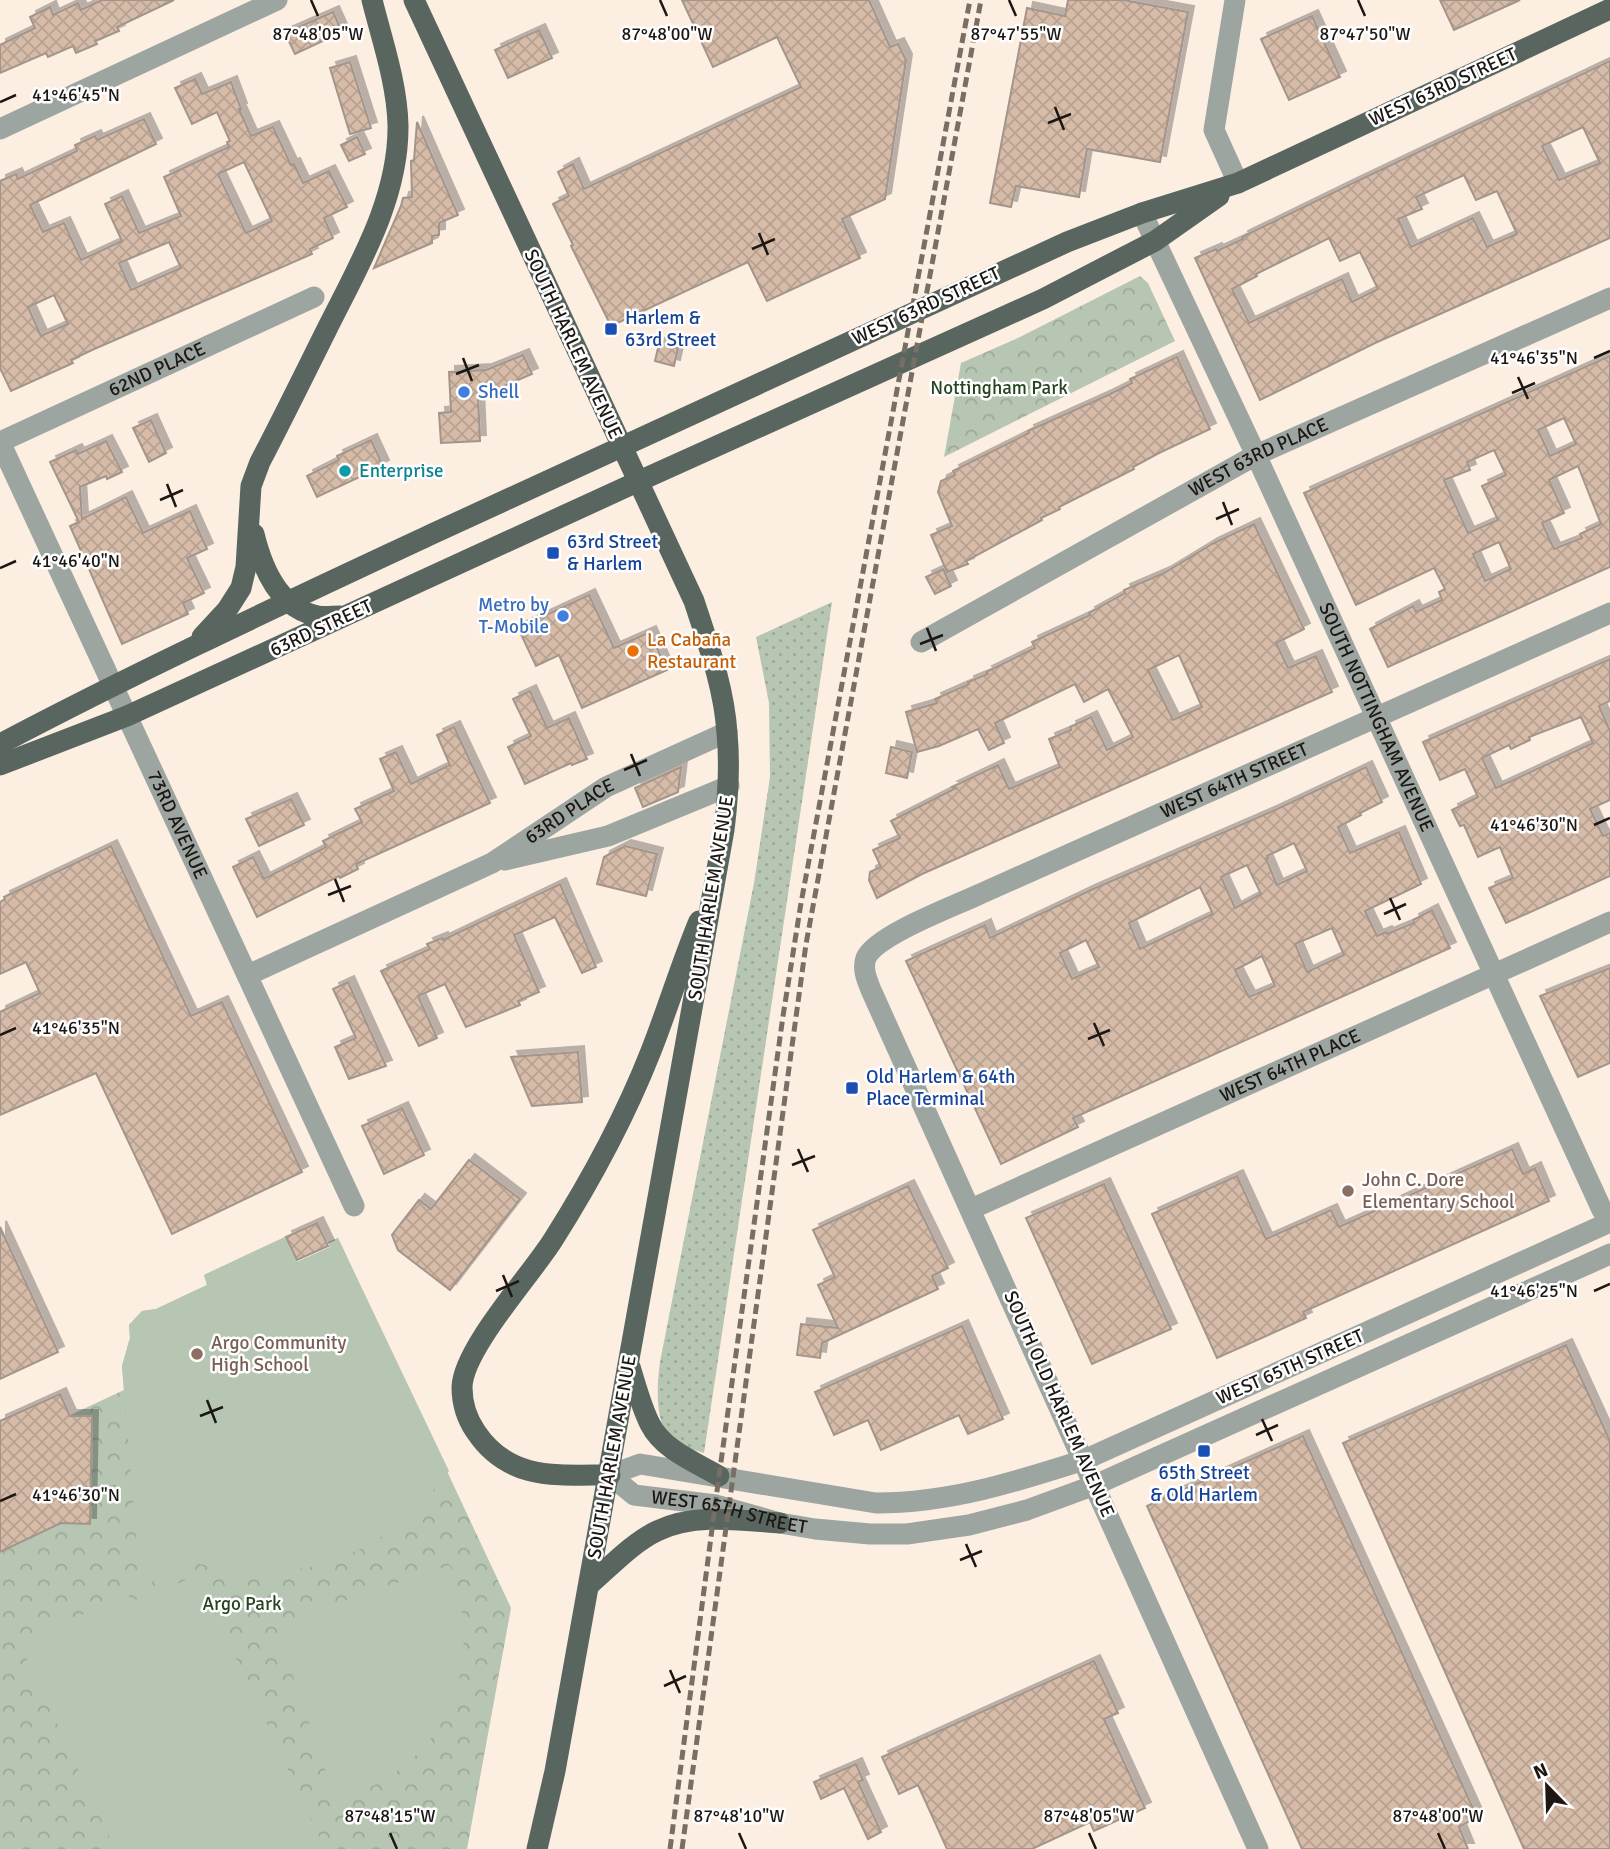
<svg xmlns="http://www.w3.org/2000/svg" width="1610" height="1849" font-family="Signika,sans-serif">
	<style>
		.grass { fill: url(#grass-dots) }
		.park { fill: url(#park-crowns) }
		.pitch { fill: #b6c6b2 }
		.building { fill: url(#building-cross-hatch); stroke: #a3958b; stroke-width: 2; fill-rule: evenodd; filter: url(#shadow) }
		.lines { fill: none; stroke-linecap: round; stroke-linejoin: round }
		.minor { stroke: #9da5a1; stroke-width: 21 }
		.major { stroke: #59665f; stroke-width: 21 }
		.rail { stroke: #776e66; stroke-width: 5; stroke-dasharray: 10 5; stroke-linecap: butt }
		.ticks { fill: none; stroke: #1c1713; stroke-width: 2.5 }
		.transit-dot { fill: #1a4fb4; stroke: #fefefe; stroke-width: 2.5 }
		.shop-dot { fill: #3f7fe0; stroke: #fefefe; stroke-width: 2.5 }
		.culture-dot { fill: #0f9aa8; stroke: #fefefe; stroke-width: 2.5 }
		.food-dot { fill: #e8710a; stroke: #fefefe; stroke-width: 2.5 }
		.education-dot { fill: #8d6e63; stroke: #fefefe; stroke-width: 2.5 }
		.labels { text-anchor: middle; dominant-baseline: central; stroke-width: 5; stroke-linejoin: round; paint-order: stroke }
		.street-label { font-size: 19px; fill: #1c1713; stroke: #fefefe }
		.transit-label { font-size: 19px; fill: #164399; stroke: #fefefe; text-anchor: start }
		.park-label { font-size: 19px; fill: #26441f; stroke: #fefefe }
		.shop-label { font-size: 19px; fill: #366cbe; stroke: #fefefe; text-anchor: start }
		.culture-label { font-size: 19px; fill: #0d838f; stroke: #fefefe; text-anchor: start }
		.food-label { font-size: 19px; fill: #c56008; stroke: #fefefe; text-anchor: start }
		.education-label { font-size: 19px; fill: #785e54; stroke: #fefefe; text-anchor: start }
		.ticks-label { font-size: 18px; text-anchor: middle; fill: #1c1713; stroke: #fefefe; stroke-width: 5; stroke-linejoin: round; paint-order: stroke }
	</style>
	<defs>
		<pattern id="grass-dots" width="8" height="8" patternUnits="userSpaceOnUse" patternTransform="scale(1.75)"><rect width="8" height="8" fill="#b6c6b2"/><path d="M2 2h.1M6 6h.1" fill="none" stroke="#9ca998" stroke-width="1.8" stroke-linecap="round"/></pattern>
		<pattern id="park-crowns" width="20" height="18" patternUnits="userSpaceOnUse" patternTransform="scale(1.75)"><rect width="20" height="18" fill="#b6c6b2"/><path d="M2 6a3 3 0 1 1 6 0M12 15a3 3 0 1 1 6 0" fill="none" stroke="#9ca998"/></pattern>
		<pattern id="building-cross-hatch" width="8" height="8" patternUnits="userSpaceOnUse" patternTransform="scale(1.75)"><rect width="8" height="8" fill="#d6bca8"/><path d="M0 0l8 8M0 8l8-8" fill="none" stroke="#b7a190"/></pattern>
		<filter id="shadow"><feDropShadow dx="6" dy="-6" stdDeviation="0" flood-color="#0004"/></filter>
	</defs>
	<rect width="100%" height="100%" fill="#fdeee2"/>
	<path class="grass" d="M 832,602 L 704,1453 C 696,1450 685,1448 677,1444 C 653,1429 657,1385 660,1362 L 754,883 L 770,777 L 769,703 L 756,637 Z"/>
	<g class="park">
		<path d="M 1140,276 L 1148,283 L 1175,341 L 944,457 L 961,363 L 1020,337 Z"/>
		<path d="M 285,1237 L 297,1262 L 330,1247 L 328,1242 L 338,1238 L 511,1608 L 467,1849 L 0,1849 L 0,1448 L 124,1390 L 122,1366 L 130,1338 L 129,1325 L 142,1311 L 156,1309 L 207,1285 L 204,1275 Z"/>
	</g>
	<g class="pitch">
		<path d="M 285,1237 L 297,1262 L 330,1247 L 328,1242 L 338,1238 L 449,1471 C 399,1538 337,1573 253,1573 C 240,1573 228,1571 215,1568 C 209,1567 201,1563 195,1564 C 182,1566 153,1582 140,1587 L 122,1366 L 130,1338 L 129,1325 L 142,1311 L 156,1309 L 207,1285 L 204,1275 Z"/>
		<path d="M 450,1565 C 488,1672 446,1766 336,1801 L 280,1639 C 283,1627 289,1622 299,1616 Z"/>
		<path d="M 188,1579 L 199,1579 L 325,1849 L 115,1849 L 26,1657 L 24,1642 L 126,1594 L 132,1599 L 141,1600 Z"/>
	</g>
	<g class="building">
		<path d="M 102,0 L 174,0 L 117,27 L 119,31 L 95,41 L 97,44 L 76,53 L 73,46 L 48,57 L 46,53 L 0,73 L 0,45 L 35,28 L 30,17 L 50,7 L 53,15 L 78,3 L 81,10 Z"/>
		<path d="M 682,0 L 869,0 L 890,47 L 898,44 L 906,60 L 885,199 L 842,219 L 860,258 L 767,301 L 748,262 L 611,326 L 571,246 L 573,245 L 553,204 L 569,196 L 558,172 L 573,164 L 584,189 L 801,87 L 777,37 L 713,67 Z"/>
		<path d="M 1068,0 L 1123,0 L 1188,12 L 1160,162 L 1087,149 L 1079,197 L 1016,186 L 1011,207 L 990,203 L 1027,8 L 1065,16 Z"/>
		<path d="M 1440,0 L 1520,0 L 1454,30 Z"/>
		<path d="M 333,12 L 342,32 L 295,54 L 285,33 Z"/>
		<path d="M 1312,16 L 1340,77 L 1289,100 L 1261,39 Z"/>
		<path d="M 539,30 L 552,58 L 508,78 L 495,50 Z"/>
		<path d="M 1610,61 L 1610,238 L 1375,343 L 1260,400 L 1195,258 L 1216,249 L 1217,251 L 1243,239 L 1242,237 L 1351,184 ZM 1583,127 L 1600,163 L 1559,180 L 1542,146 ZM 1464,175 L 1476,200 L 1497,191 L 1517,234 L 1487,247 L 1473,218 L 1411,247 L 1398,219 L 1422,209 L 1416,197 ZM 1329,238 L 1340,261 L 1360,252 L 1378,289 L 1352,302 L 1342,279 L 1249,323 L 1232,289 L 1257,276 L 1256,274 Z"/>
		<path d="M 350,62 L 371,128 L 350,134 L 330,68 Z"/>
		<path d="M 195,79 L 202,94 L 231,82 L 241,109 L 239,109 L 251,136 L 273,127 L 291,165 L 294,164 L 303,183 L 329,171 L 347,207 L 324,218 L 333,238 L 310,249 L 312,254 L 92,350 L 71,360 L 73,363 L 11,391 L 0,368 L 0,181 L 16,174 L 18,179 L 77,151 L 75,145 L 95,136 L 97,140 L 144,119 L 156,144 L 30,205 L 43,232 L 64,223 L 81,260 L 122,241 L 105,204 L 122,196 L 139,233 L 181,216 L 164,177 L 229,147 L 227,142 L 230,141 L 217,112 L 192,124 L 175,88 ZM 244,162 L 272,221 L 246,233 L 218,174 ZM 169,242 L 181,268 L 131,290 L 119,263 ZM 54,295 L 68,324 L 41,336 L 28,307 Z"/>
		<path d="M 417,122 L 458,215 L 439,223 L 439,235 L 432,236 L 432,243 L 374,268 L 401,206 L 403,198 L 412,197 L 411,161 L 414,160 Z"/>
		<path d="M 357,137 L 365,154 L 349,161 L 341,145 Z"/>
		<path d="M 659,344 L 678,348 L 674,366 L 655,361 Z"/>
		<path d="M 523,355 L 532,374 L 478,397 L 480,441 L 441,443 L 439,413 L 451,412 L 449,372 L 486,370 Z"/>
		<path d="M 1610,356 L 1610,567 L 1388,667 L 1370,629 L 1413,606 L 1416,612 L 1442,600 L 1439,592 L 1445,589 L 1434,568 L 1356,605 L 1304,493 ZM 1564,418 L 1576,444 L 1550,456 L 1538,430 ZM 1494,450 L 1506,475 L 1482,486 L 1498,520 L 1468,533 L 1444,480 L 1470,470 L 1467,462 ZM 1578,466 L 1601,524 L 1580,534 L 1582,538 L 1554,549 L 1542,523 L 1564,513 L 1549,480 ZM 1499,542 L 1511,569 L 1485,581 L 1473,554 Z"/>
		<path d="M 1177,357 L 1210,429 L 1159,453 L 1133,467 L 1134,469 L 1059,507 L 1060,509 L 1041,518 L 1042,520 L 966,561 L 968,564 L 947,572 L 931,535 L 952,526 L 938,492 L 941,481 L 955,475 L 953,471 L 1029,433 L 1028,431 L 1106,396 L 1132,383 L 1130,379 Z"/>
		<path d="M 151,420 L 166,453 L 149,462 L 133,428 Z"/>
		<path d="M 371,440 L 383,466 L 317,497 L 307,476 L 339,460 L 337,456 Z"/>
		<path d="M 106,441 L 122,472 L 107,479 L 106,476 L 80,487 L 82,519 L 126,497 L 143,533 L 190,511 L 207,549 L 187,558 L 204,593 L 183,603 L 188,614 L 122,644 L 70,526 L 79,522 L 50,462 L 76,450 L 78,454 Z"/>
		<path d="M 1254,524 L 1304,629 L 1276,643 L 1288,668 L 1316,656 L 1332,692 L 922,874 L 877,898 L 869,880 L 870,872 L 881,867 L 873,850 L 900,838 L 891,821 L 956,788 L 952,787 L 998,765 L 1009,789 L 1060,767 L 1049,739 L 1071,730 L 1070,727 L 1091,717 L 1107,750 L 1133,737 L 1108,689 L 1084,702 L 1075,684 L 995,723 L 1004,743 L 989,750 L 978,729 L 939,746 L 917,752 L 906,712 L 937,703 L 935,699 L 969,684 L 968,682 L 988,674 L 986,672 L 1035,648 L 1032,642 L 1090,615 L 1089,613 L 1125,593 L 1124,590 L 1164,573 L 1212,544 ZM 1179,655 L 1202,707 L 1173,720 L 1148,670 Z"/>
		<path d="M 943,569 L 951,586 L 935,594 L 926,577 Z"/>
		<path d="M 589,595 L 614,648 L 650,632 L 667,670 L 582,708 L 559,655 L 536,666 L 518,628 Z"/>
		<path d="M 1610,659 L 1610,701 L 1599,706 L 1610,731 L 1610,800 L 1590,809 L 1603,836 L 1610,833 L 1610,876 L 1506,923 L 1489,888 L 1513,878 L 1500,847 L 1478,857 L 1464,825 L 1460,826 L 1452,810 L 1478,797 L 1465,769 L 1440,780 L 1423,742 ZM 1581,717 L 1593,743 L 1496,788 L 1482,758 L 1509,745 L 1511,749 L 1530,740 L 1529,737 Z"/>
		<path d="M 530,691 L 547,728 L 569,718 L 587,759 L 572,765 L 571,763 L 525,784 L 508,747 L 531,736 L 513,699 Z"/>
		<path d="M 454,727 L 490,803 L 356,864 L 358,869 L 340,878 L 339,876 L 257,917 L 233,867 L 253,857 L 264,879 L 326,847 L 323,841 L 362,822 L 355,809 L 394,791 L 380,759 L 396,752 L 411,784 L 450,765 L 437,735 Z"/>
		<path d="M 891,747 L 912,752 L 907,778 L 886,773 Z"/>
		<path d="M 681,767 L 678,792 L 643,807 L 635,788 Z"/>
		<path d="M 1366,767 L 1382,802 L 1360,813 L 1361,815 L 1338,827 L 1350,853 L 1399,832 L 1421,884 L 1365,911 L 1377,936 L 1386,932 L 1387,934 L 1414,923 L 1413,920 L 1432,910 L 1450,948 L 1073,1118 L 1078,1127 L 1001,1164 L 906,961 L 985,925 L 990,938 L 1091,890 L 1275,810 ZM 1294,843 L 1307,871 L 1277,885 L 1266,859 L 1268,858 L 1267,856 ZM 1247,865 L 1261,894 L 1235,908 L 1221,877 ZM 1200,887 L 1213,914 L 1140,949 L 1129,923 ZM 1332,928 L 1344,955 L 1307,972 L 1295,944 ZM 1086,940 L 1099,967 L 1072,979 L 1060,953 ZM 1262,956 L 1275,986 L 1249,997 L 1235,970 Z"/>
		<path d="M 291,799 L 304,825 L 259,846 L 246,819 Z"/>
		<path d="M 111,846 L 191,1016 L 222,1002 L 302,1172 L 172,1234 L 96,1073 L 0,1115 L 0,1012 L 40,993 L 26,962 L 0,974 L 0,902 L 5,899 L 4,897 Z"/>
		<path d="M 625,846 L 657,854 L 646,896 L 597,884 L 604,857 Z"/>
		<path d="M 560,884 L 596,967 L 582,973 L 555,917 L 514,935 L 539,992 L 518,1001 L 520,1005 L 466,1027 L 445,984 L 418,996 L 437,1038 L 419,1046 L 381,971 L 430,949 L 427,944 L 442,938 L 443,940 Z"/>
		<path d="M 1610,968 L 1610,1063 L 1578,1077 L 1540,996 Z"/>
		<path d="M 348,982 L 386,1066 L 349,1079 L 335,1047 L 356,1038 L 333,989 Z"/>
		<path d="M 578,1052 L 582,1102 L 532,1106 L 511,1057 Z"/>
		<path d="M 402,1108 L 424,1155 L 384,1174 L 362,1126 Z"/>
		<path d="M 1512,1149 L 1523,1174 L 1535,1168 L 1549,1201 L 1303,1312 L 1306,1318 L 1217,1358 L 1152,1214 L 1237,1176 L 1266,1239 L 1331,1210 L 1339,1227 Z"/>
		<path d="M 469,1160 L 520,1199 L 450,1290 L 398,1250 L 392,1235 L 419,1200 L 431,1209 Z"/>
		<path d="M 1104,1184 L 1171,1329 L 1092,1364 L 1026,1218 Z"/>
		<path d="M 908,1186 L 948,1268 L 932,1276 L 938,1289 L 822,1343 L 820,1358 L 797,1355 L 801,1324 L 838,1328 L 818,1285 L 835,1277 L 813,1230 Z"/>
		<path d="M 317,1223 L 328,1246 L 297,1260 L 286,1237 Z"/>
		<path d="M 0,1227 L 58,1352 L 0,1379 Z"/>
		<path d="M 962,1326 L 1003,1419 L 968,1434 L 959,1415 L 881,1450 L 868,1420 L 834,1435 L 815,1392 Z"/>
		<path d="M 1566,1345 L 1610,1441 L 1610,1849 L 1524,1849 L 1343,1443 Z"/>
		<path d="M 60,1394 L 70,1416 L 92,1416 L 90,1524 L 61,1523 L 0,1552 L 0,1421 Z"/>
		<path d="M 1303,1436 L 1477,1817 L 1459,1827 L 1468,1849 L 1302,1849 L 1147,1506 Z"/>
		<path d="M 1094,1661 L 1118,1713 L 1104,1719 L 1145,1808 L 1094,1831 L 1090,1822 L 1032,1849 L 947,1849 L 918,1785 L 899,1794 L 882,1757 Z"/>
		<path d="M 856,1764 L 863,1780 L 858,1782 L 881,1832 L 868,1839 L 844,1788 L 821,1799 L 814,1782 Z"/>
	</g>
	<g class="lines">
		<g class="minor">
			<path d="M 1235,0 L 1214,130 L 1238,183"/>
			<path d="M 0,129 L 277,0"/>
			<path id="s1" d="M 1142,213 L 1256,455 L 1602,1210 L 1610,1222"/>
			<path id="s2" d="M 0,442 L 354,1206"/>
			<path id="s3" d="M 0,442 L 314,297"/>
			<path id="s4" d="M 921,642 L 1256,455 L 1610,298"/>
			<path d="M 505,860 L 608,836 L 729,786"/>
			<path id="s5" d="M 248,975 L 492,863 L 606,787 L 727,732"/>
			<path id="s6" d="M 971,1209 L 1610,922"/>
			<path id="s7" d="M 1610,1222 L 1084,1460 C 1015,1482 950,1503 876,1503 L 640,1464 L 610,1475 L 634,1495 L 716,1505 L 780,1523 L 815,1529 L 870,1534 L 907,1534 L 969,1525 L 1027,1510 L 1095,1485 L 1610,1254"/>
			<path id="s8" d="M 1258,1849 L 871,990 C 867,980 862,969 866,958 C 876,935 955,906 980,894 L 1610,613"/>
		</g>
		<g class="major">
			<path d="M 414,0 L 694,601 C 708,644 724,687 727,733 C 730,765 728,798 724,830 L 555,1771 L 537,1849"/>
			<path d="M 254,534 C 262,567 279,609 318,616 C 324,617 333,616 340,616"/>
			<path d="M 202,637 L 227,610 L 241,588 L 246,567 L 251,486 L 260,462 C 283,418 305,373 327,329 C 359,265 399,198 398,125 C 397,83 382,40 372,0"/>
			<path d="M 0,744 C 142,669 287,602 432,534 C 643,436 855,339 1067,242 L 1142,213 L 1238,183 L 1610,9"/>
			<path d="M 0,765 L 127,716 L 637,482 L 1043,299 L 1155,241 L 1219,196"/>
			<path d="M 630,1367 C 636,1386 641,1406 650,1424 C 663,1450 695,1462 719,1476"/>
			<path d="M 610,1475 C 556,1475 509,1481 476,1432 C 467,1419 462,1403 462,1387 C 463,1349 531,1275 553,1240 C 591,1180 625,1117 651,1051 C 668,1008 681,964 699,921"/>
			<path d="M 589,1585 C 610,1567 632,1543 657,1531 C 694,1513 740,1520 780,1523"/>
		</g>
		<g class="rail">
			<path d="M 670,1849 L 719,1476 L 783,1016 L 801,903 L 970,0"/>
			<path d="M 682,1849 L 806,944 L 981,0"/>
		</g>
	</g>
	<path class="ticks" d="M 311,0 L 318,16M 660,0 L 667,16M 1009,0 L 1016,16M 1358,0 L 1365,16M 0,102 L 16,95M 1055,107 L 1064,130M 1048,123 L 1071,114M 759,233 L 768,255M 752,249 L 775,239M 463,358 L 472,381M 1594,358 L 1610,351M 456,374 L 479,365M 1518,377 L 1528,399M 1512,393 L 1535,383M 167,484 L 176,507M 160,500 L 183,490M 1223,502 L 1232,525M 1216,519 L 1239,509M 0,568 L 16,561M 927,628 L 936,651M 920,644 L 943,635M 631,754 L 640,776M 624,770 L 647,760M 1594,825 L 1610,818M 335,879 L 344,902M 328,895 L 351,886M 1390,898 L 1400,920M 1384,914 L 1406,904M 1094,1023 L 1104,1046M 0,1035 L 16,1028M 1088,1039 L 1110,1030M 798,1149 L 808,1172M 792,1165 L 815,1156M 503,1275 L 512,1297M 496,1291 L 519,1281M 1594,1291 L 1610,1284M 207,1400 L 216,1423M 200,1416 L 223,1407M 1262,1419 L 1272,1441M 1256,1435 L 1278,1425M 0,1501 L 16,1494M 966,1544 L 976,1567M 960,1560 L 982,1551M 670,1670 L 680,1693M 664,1686 L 686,1676M 390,1833 L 397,1849M 739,1833 L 746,1849M 1089,1833 L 1096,1849M 1438,1833 L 1445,1849"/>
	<g class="transit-dot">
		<rect x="604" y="322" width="14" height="14" rx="3.5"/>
		<rect x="546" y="546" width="14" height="14" rx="3.5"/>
		<rect x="845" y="1081" width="14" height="14" rx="3.5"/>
		<rect x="1197" y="1444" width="14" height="14" rx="3.5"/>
	</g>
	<g class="shop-dot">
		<circle cx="464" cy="392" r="7"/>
		<circle cx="563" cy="616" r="7"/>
	</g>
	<circle class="culture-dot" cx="345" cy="471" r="7"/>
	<circle class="food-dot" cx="633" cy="651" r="7"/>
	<g class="education-dot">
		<circle cx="1348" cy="1191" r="7"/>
		<circle cx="197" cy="1354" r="7"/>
	</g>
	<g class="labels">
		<g class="street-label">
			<text transform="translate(1443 87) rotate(-25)">WEST 63RD STREET</text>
			<text transform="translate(926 306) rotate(-25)">WEST 63RD STREET</text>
			<text transform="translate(573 344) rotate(65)">SOUTH HARLEM AVENUE</text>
			<text stroke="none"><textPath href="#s3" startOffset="173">62ND PLACE</textPath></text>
			<text stroke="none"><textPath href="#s4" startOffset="385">WEST 63RD PLACE</textPath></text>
			<text transform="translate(321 628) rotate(-25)">63RD STREET</text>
			<text stroke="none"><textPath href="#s1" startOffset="556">SOUTH NOTTINGHAM AVENUE</textPath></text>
			<text stroke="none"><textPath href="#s8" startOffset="1386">WEST 64TH STREET</textPath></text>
			<text stroke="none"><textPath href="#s5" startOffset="362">63RD PLACE</textPath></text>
			<text stroke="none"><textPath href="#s2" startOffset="422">73RD AVENUE</textPath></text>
			<text transform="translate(711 898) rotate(-81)">SOUTH HARLEM AVENUE</text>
			<text stroke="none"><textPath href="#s6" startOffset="350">WEST 64TH PLACE</textPath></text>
			<text transform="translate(1290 1367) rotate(-24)">WEST 65TH STREET</text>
			<text transform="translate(1059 1404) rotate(66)">SOUTH OLD HARLEM AVENUE</text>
			<text transform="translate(612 1457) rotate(-80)">SOUTH HARLEM AVENUE</text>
			<text stroke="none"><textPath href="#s7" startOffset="1190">WEST 65TH STREET</textPath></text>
		</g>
		<g class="transit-label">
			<text x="625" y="318">Harlem &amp;<tspan x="625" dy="22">63rd Street</tspan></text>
			<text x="567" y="542">63rd Street<tspan x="567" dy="22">&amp; Harlem</tspan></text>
			<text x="866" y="1077">Old Harlem &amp; 64th<tspan x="866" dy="22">Place Terminal</tspan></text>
			<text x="1204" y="1473" text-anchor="middle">65th Street<tspan x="1204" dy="22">&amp; Old Harlem</tspan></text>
		</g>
		<g class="park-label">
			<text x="999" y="388">Nottingham Park</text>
			<text x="242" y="1604">Argo Park</text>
		</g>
		<g class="shop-label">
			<text x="478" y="392">Shell</text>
			<text x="549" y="605" text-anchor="end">Metro by<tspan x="549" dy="22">T-Mobile</tspan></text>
		</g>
		<g class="culture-label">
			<text x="359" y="471">Enterprise</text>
		</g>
		<g class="food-label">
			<text x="647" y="640">La Cabaña<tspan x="647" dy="22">Restaurant</tspan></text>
		</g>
		<g class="education-label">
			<text x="1362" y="1180">John C. Dore<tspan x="1362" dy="22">Elementary School</tspan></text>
			<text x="211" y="1343">Argo Community<tspan x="211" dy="22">High School</tspan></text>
		</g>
	</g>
	<g class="ticks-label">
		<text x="318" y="40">87°48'05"W</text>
		<text x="667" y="40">87°48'00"W</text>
		<text x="1016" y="40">87°47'55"W</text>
		<text x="1365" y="40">87°47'50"W</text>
		<text x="76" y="101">41°46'45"N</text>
		<text x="1534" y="364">41°46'35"N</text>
		<text x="76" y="567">41°46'40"N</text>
		<text x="1534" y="831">41°46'30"N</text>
		<text x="76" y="1034">41°46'35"N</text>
		<text x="1534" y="1297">41°46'25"N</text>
		<text x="76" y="1501">41°46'30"N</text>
		<text x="390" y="1822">87°48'15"W</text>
		<text x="739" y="1822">87°48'10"W</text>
		<text x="1089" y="1822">87°48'05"W</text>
		<text x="1438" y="1822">87°48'00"W</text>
	</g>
	<g transform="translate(1547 1786) rotate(337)" stroke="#fefefe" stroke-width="5" paint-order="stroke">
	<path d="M0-5L12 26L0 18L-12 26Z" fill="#1c1713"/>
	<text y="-10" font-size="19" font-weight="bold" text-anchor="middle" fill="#1c1713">N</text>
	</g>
</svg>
